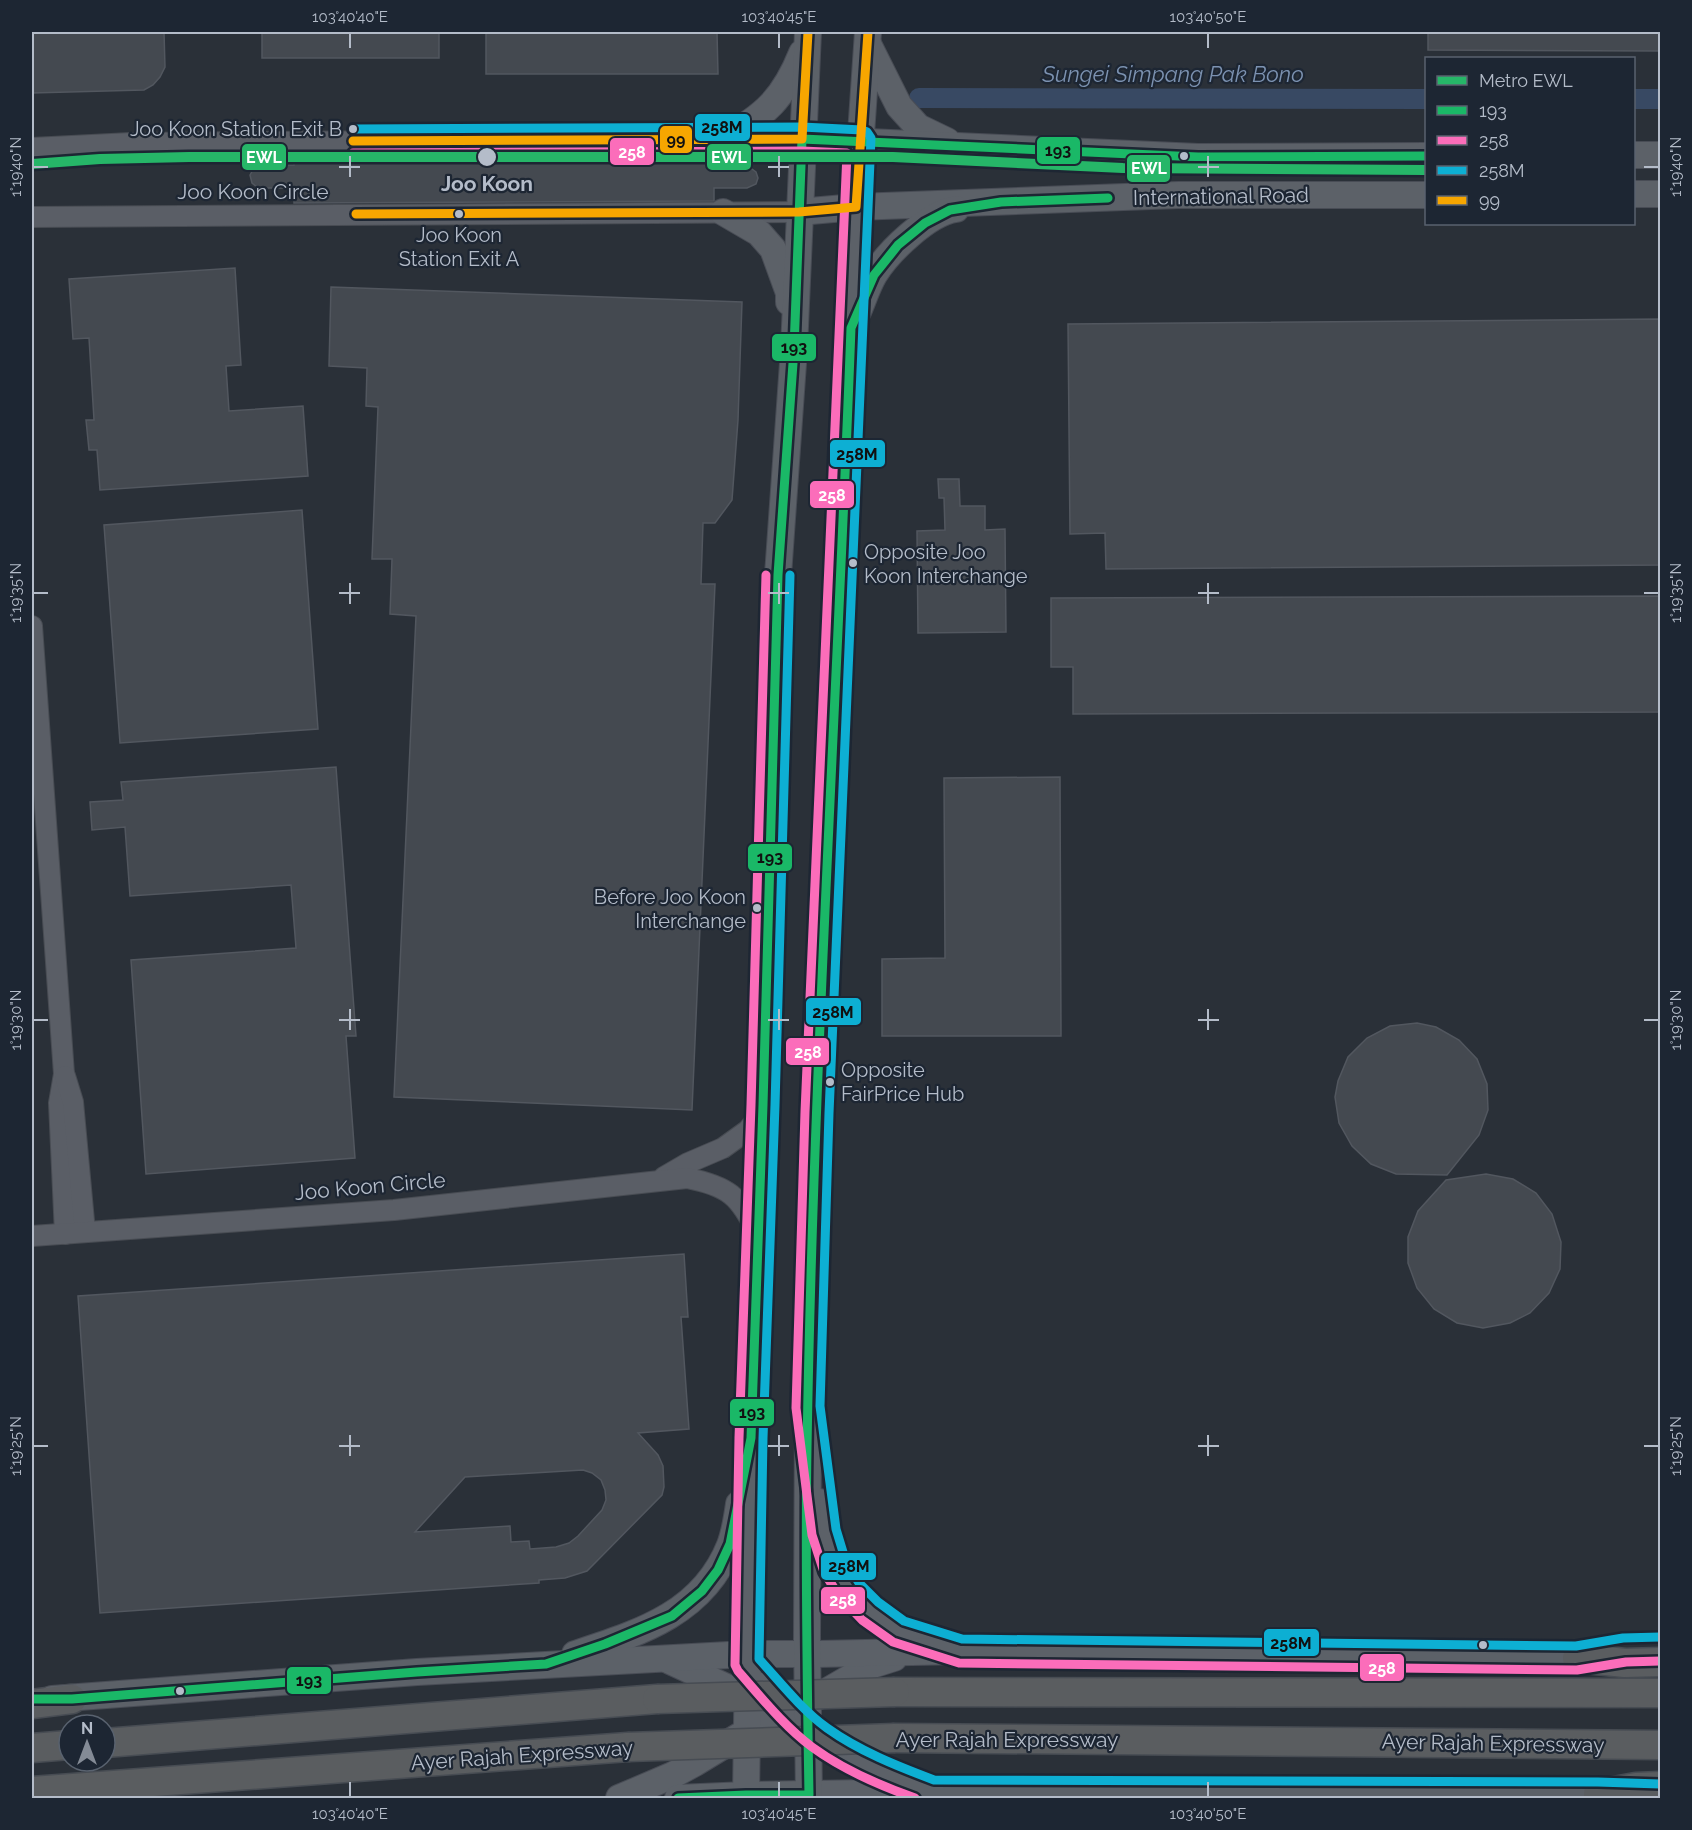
<svg xmlns="http://www.w3.org/2000/svg" width="1692" height="1830" font-family="Raleway,sans-serif">
	<style>
		.lines { fill: none; stroke-linecap: round; stroke-linejoin: round }
		.canal { stroke: #384963; stroke-width: 20 }
		.building { fill: #444950; stroke: #52575f; stroke-width: 1.5; fill-rule: evenodd }
		.minor-casing { stroke: #484c53; stroke-width: 22 }
		.major-casing { stroke: #484c55; stroke-width: 28 }
		.highway-casing { stroke: #474c53; stroke-width: 31 }
		.minor { stroke: #5a5e66; stroke-width: 20 }
		.major { stroke: #5c6168; stroke-width: 26 }
		.highway { stroke: #5a5d60; stroke-width: 28 }
		.highway-bridge-casing { stroke: #474c53; stroke-width: 31; stroke-linecap: butt }
		.highway-bridge { stroke: #5a5d60; stroke-width: 28 }
		.bus-1-casing { stroke: #1d2633; stroke-width: 14 }
		.bus-2-casing { stroke: #1d2633; stroke-width: 14 }
		.bus-3-casing { stroke: #1d2633; stroke-width: 14 }
		.bus-4-casing { stroke: #1d2633; stroke-width: 14 }
		.bus-1 { stroke: #1ab867; stroke-width: 9 }
		.bus-2 { stroke: #fb6dba; stroke-width: 9 }
		.bus-3 { stroke: #0dafd3; stroke-width: 9 }
		.bus-4 { stroke: #f7a600; stroke-width: 9 }
		.metro-1-casing { stroke: #1d2633; stroke-width: 15 }
		.metro-1 { stroke: #26b668; stroke-width: 10 }
		.ticks { fill: none; stroke: #b4bcc9; stroke-width: 2 }
		.bus-dot { fill: #b4bcc9; stroke: #1d2633; stroke-width: 2 }
		.labels { text-anchor: middle; dominant-baseline: central; stroke-width: 4.5; stroke-linejoin: round; paint-order: stroke }
		.bus-label { font-size: 20px; fill: #b4bcc9; stroke: #1d2633; text-anchor: end }
		.stop-label { font-size: 21px; font-weight: bold; fill: #b4bcc9; stroke: #1d2633 }
		.street-label { font-size: 21px; fill: #b4bcc9; stroke: #1d2633 }
		.water-label { font-size: 22px; font-style: italic; fill: #7c92b1; stroke: #1d2633 }
		.line-badge { stroke: #1d2633; stroke-width: 2 }
		.badge-label { font-size: 16px; text-anchor: middle; font-weight: bold; fill: #fff }
		.pale-badge-label { font-size: 16px; text-anchor: middle; font-weight: bold; fill: #111 }
		.neatline { fill: none; stroke: #b4bcc9; stroke-width: 2 }
		.ticks-label { font-size: 15px; text-anchor: middle; fill: #b4bcc9 }
	</style>
	<rect width="100%" height="100%" fill="#2a3038"/>
	<g class="lines">
		<g class="canal">
			<path d="M 919,98 L 1426,99"/>
			<path d="M 1634,99 L 1660,99"/>
		</g>
	</g>
	<g class="building">
		<path d="M 32,32 L 164,32 L 165,67 L 160,77 L 153,85 L 144,90 L 32,93 Z"/>
		<rect x="262" y="32" width="177" height="26"/>
		<path d="M 486,32 L 717,32 L 718,74 L 486,74 Z"/>
		<path d="M 1428,32 L 1660,32 L 1660,51 L 1428,50 Z"/>
		<path d="M 714,151 L 714,168 L 749,167 L 756,172 L 758,178 L 756,184 L 747,188 L 714,188 L 714,201 L 294,203 L 294,188 L 258,188 L 252,183 L 250,175 L 254,168 L 260,165 L 294,165 L 294,154 Z"/>
		<path d="M 235,268 L 241,365 L 226,366 L 229,411 L 303,406 L 308,476 L 100,490 L 97,450 L 89,450 L 86,420 L 94,420 L 89,338 L 73,339 L 69,279 Z"/>
		<path d="M 331,287 L 742,302 L 738,420 L 732,500 L 715,523 L 703,523 L 701,584 L 715,584 L 692,1110 L 394,1097 L 416,616 L 390,614 L 392,559 L 372,559 L 378,407 L 366,406 L 367,368 L 329,366 Z"/>
		<path d="M 1660,319 L 1660,565 L 1106,569 L 1105,533 L 1070,534 L 1068,324 Z"/>
		<path d="M 938,479 L 959,479 L 960,506 L 985,506 L 985,530 L 1005,529 L 1006,632 L 918,633 L 917,531 L 945,530 L 944,498 L 939,498 Z"/>
		<path d="M 302,510 L 318,729 L 120,743 L 104,525 Z"/>
		<path d="M 1660,596 L 1660,712 L 1073,714 L 1073,667 L 1051,667 L 1051,598 Z"/>
		<path d="M 336,767 L 356,1036 L 346,1036 L 355,1158 L 146,1174 L 131,960 L 296,948 L 291,885 L 130,896 L 125,827 L 92,830 L 90,802 L 123,800 L 121,782 Z"/>
		<path d="M 1060,777 L 1061,1036 L 882,1036 L 882,959 L 945,958 L 944,778 Z"/>
		<path d="M 1417,1023 L 1436,1027 L 1459,1040 L 1477,1059 L 1487,1084 L 1488,1110 L 1479,1135 L 1447,1175 L 1396,1174 L 1371,1164 L 1352,1146 L 1339,1123 L 1335,1097 L 1338,1081 L 1348,1057 L 1367,1038 L 1390,1026 Z"/>
		<path d="M 1486,1174 L 1513,1179 L 1536,1193 L 1552,1214 L 1561,1242 L 1560,1269 L 1549,1293 L 1530,1313 L 1510,1323 L 1483,1328 L 1457,1323 L 1434,1309 L 1417,1288 L 1408,1263 L 1408,1237 L 1418,1211 L 1446,1180 Z"/>
		<path d="M 684,1254 L 688,1317 L 681,1317 L 689,1429 L 638,1433 L 658,1455 L 663,1466 L 664,1487 L 662,1495 L 587,1571 L 565,1578 L 539,1580 L 539,1583 L 100,1613 L 78,1296 ZM 583,1470 L 592,1473 L 601,1480 L 605,1490 L 606,1500 L 602,1510 L 578,1536 L 569,1543 L 556,1547 L 530,1549 L 529,1541 L 511,1542 L 510,1526 L 415,1532 L 465,1477 Z"/>
	</g>
	<g class="lines">
		<g class="minor-casing">
			<g id="minor">
				<path d="M 32,148 L 131,143 L 251,142 L 802,139"/>
				<path d="M 32,217 L 799,212"/>
				<path d="M 32,626 L 64,1074 L 59,1103 L 65,1234"/>
				<path d="M 65,1076 L 73,1102 L 85,1232"/>
				<path d="M 664,1177 L 688,1163 L 723,1148 L 748,1130 L 755,1121 L 763,1105"/>
				<path d="M 32,1236 L 394,1210 L 687,1178 C 728,1186 740,1196 757,1233"/>
			</g>
		</g>
		<g class="major-casing">
			<g id="major">
				<path d="M 868,44 L 899,106 L 918,127 L 947,141"/>
				<path d="M 723,139 C 765,116 784,98 802,53"/>
				<path d="M 802,139 L 1198,157 L 1426,156"/>
				<path d="M 1634,155 L 1660,155"/>
				<path d="M 1634,194 L 1660,194"/>
				<path d="M 723,212 L 759,233 L 773,249 L 789,293 L 789,302"/>
				<path d="M 799,212 L 856,207 L 1178,195 L 1426,195"/>
				<path d="M 857,314 C 863,301 867,287 874,275 C 888,252 928,213 956,209"/>
				<path d="M 820,1502 C 826,1553 836,1586 879,1618 C 885,1622 891,1628 898,1632 C 910,1638 925,1641 938,1644"/>
				<path d="M 575,1654 C 639,1633 703,1614 730,1545 C 735,1532 737,1518 739,1504"/>
				<path d="M 670,1661 L 748,1697"/>
				<path d="M 766,1685 L 784,1705 L 819,1737 L 867,1765 L 920,1788"/>
				<path d="M 817,1697 L 872,1665 L 894,1658"/>
				<path d="M 52,1699 L 417,1672 L 747,1654 L 817,1654 L 960,1651 L 1577,1658 L 1598,1655"/>
				<path d="M 619,1798 L 673,1775 L 695,1763 L 746,1732 L 773,1714 L 796,1695"/>
				<path d="M 678,1798 L 746,1795 L 932,1792 L 1619,1795"/>
				<path d="M 746,1798 L 751,1438 L 763,1105 L 778,575 L 794,349 L 808,32"/>
				<path d="M 809,1798 L 807,1639 L 808,1407 L 817,1113 L 856,207 L 868,32"/>
			</g>
		</g>
		<g class="highway-casing">
			<g id="highway">
				<path d="M 1577,1658 L 1625,1663 L 1660,1662"/>
				<path d="M 895,1692 L 1660,1693"/>
				<path d="M 32,1704 L 72,1699"/>
				<path d="M 895,1738 L 1660,1745"/>
				<path d="M 105,1743 L 657,1699"/>
				<path d="M 32,1748 L 69,1745"/>
				<path d="M 32,1791 L 628,1747"/>
				<path d="M 1598,1794 L 1636,1787 L 1660,1786"/>
			</g>
		</g>
		<use href="#minor" class="minor"/>
		<use href="#major" class="major"/>
		<use href="#highway" class="highway"/>
		<g class="highway-bridge-casing">
			<g id="highway-bridge">
				<path d="M 657,1699 L 895,1692"/>
				<path d="M 628,1747 L 895,1738"/>
			</g>
		</g>
		<use href="#highway-bridge" class="highway-bridge"/>
		<g class="bus-1-casing">
			<g id="bus-1">
				<path d="M 32,1699 L 72,1699 L 417,1672 L 546,1664 L 605,1644 L 672,1616 L 702,1591 L 718,1570 L 730,1544 L 751,1438 L 763,1105 L 778,575 L 794,349 L 802,139 L 1198,157 L 1426,156"/>
				<path d="M 678,1798 L 746,1795 L 809,1795 C 807,1679 805,1564 807,1448 C 813,1075 837,701 851,328 L 874,275 L 898,245 L 925,223 L 950,210 L 1001,202 L 1108,198"/>
			</g>
		</g>
		<g class="bus-2-casing">
			<g id="bus-2">
				<path d="M 353,153 L 802,151 L 847,153 L 805,1112 L 796,1408 L 812,1535 L 824,1572 L 839,1596 L 862,1620 L 893,1642 L 959,1663 L 1577,1670 L 1626,1662 L 1660,1661"/>
				<path d="M 766,575 L 751,1105 L 739,1438 L 735,1665 L 738,1671 C 761,1697 784,1726 812,1747 C 842,1769 881,1786 915,1798"/>
			</g>
		</g>
		<g class="bus-3-casing">
			<g id="bus-3">
				<path d="M 353,129 L 802,127 L 862,130 L 867,132 L 871,138 L 829,1113 L 820,1406 L 836,1529 L 846,1562 L 859,1583 L 878,1602 L 904,1621 L 962,1639 L 1576,1646 L 1623,1638 L 1660,1637"/>
				<path d="M 790,575 L 775,1105 L 763,1438 L 759,1659 C 780,1682 801,1709 827,1728 C 859,1751 897,1766 934,1780 L 1598,1782 L 1660,1784"/>
			</g>
		</g>
		<g class="bus-4-casing">
			<g id="bus-4">
				<path d="M 353,141 L 802,139 L 808,32"/>
				<path d="M 356,214 L 799,212 L 856,207 L 868,32"/>
			</g>
		</g>
		<use href="#bus-1" class="bus-1"/>
		<use href="#bus-2" class="bus-2"/>
		<use href="#bus-3" class="bus-3"/>
		<use href="#bus-4" class="bus-4"/>
		<g class="metro-1-casing">
			<path id="metro-1" d="M 32,164 L 100,159 L 189,157 L 893,157 L 1123,168 L 1426,170"/>
		</g>
		<use href="#metro-1" class="metro-1"/>
	</g>
	<path class="ticks" d="M 350,33 L 350,48M 779,33 L 779,48M 1208,33 L 1208,48M 350,156 L 350,177M 779,156 L 779,177M 1208,156 L 1208,177M 33,167 L 48,167M 339,167 L 360,167M 768,167 L 789,167M 1198,167 L 1219,167M 1644,167 L 1659,167M 350,583 L 350,604M 779,583 L 779,604M 1208,583 L 1208,604M 33,593 L 48,593M 339,593 L 360,593M 768,593 L 789,593M 1198,593 L 1219,593M 1644,593 L 1659,593M 350,1009 L 350,1030M 779,1009 L 779,1030M 1208,1009 L 1208,1030M 33,1020 L 48,1020M 339,1020 L 360,1020M 768,1020 L 789,1020M 1198,1020 L 1219,1020M 1644,1020 L 1659,1020M 350,1435 L 350,1456M 779,1435 L 779,1456M 1208,1435 L 1208,1456M 33,1446 L 48,1446M 339,1446 L 360,1446M 768,1446 L 789,1446M 1198,1446 L 1219,1446M 1644,1446 L 1659,1446M 350,1782 L 350,1797M 779,1782 L 779,1797M 1208,1782 L 1208,1797"/>
	<g class="bus-dot">
		<circle cx="353" cy="129" r="5"/>
		<circle cx="1184" cy="156" r="5"/>
		<circle cx="487" cy="157" r="10"/>
		<circle cx="459" cy="214" r="5"/>
		<circle cx="853" cy="563" r="5"/>
		<circle cx="757" cy="908" r="5"/>
		<circle cx="830" cy="1082" r="5"/>
		<circle cx="1483" cy="1645" r="5"/>
		<circle cx="180" cy="1691" r="5"/>
	</g>
	<g class="labels">
		<g class="bus-label">
			<text x="342" y="129">Joo Koon Station Exit B</text>
			<text x="459" y="235" text-anchor="middle">Joo Koon<tspan x="459" dy="24">Station Exit A</tspan></text>
			<text x="864" y="552" text-anchor="start">Opposite Joo<tspan x="864" dy="24">Koon Interchange</tspan></text>
			<text x="746" y="897">Before Joo Koon<tspan x="746" dy="24">Interchange</tspan></text>
			<text x="841" y="1070" text-anchor="start">Opposite<tspan x="841" dy="24">FairPrice Hub</tspan></text>
		</g>
		<g class="stop-label">
			<text x="487" y="183">Joo Koon</text>
		</g>
		<g class="street-label">
			<text x="253" y="191">Joo Koon Circle</text>
			<text transform="translate(1221 196) rotate(-1)">International Road</text>
			<text transform="translate(370 1186) rotate(-5)">Joo Koon Circle</text>
			<text x="1007" y="1739">Ayer Rajah Expressway</text>
			<text transform="translate(1493 1743) rotate(1)">Ayer Rajah Expressway</text>
			<text transform="translate(522 1755) rotate(-4)">Ayer Rajah Expressway</text>
		</g>
		<g class="water-label">
			<text x="1173" y="74">Sungei Simpang Pak Bono</text>
		</g>
	</g>
	<g class="line-badge">
		<rect x="694" y="113" width="57" height="29" rx="6" fill="#0dafd3"/>
		<rect x="659" y="125" width="34" height="29" rx="6" fill="#f7a600"/>
		<rect x="1036" y="136" width="45" height="29" rx="6" fill="#1ab867"/>
		<rect x="609" y="137" width="46" height="29" rx="6" fill="#fb6dba"/>
		<rect x="241" y="143" width="46" height="28" rx="6" fill="#26b668"/>
		<rect x="706" y="143" width="46" height="28" rx="6" fill="#26b668"/>
		<rect x="1126" y="154" width="45" height="29" rx="6" fill="#26b668"/>
		<rect x="771" y="333" width="46" height="29" rx="6" fill="#1ab867"/>
		<rect x="829" y="439" width="57" height="29" rx="6" fill="#0dafd3"/>
		<rect x="809" y="480" width="46" height="29" rx="6" fill="#fb6dba"/>
		<rect x="747" y="843" width="46" height="29" rx="6" fill="#1ab867"/>
		<rect x="805" y="997" width="57" height="29" rx="6" fill="#0dafd3"/>
		<rect x="785" y="1037" width="45" height="29" rx="6" fill="#fb6dba"/>
		<rect x="729" y="1398" width="46" height="29" rx="6" fill="#1ab867"/>
		<rect x="820" y="1552" width="57" height="29" rx="6" fill="#0dafd3"/>
		<rect x="820" y="1586" width="46" height="29" rx="6" fill="#fb6dba"/>
		<rect x="1263" y="1628" width="57" height="29" rx="6" fill="#0dafd3"/>
		<rect x="1359" y="1653" width="46" height="29" rx="6" fill="#fb6dba"/>
		<rect x="286" y="1666" width="46" height="29" rx="6" fill="#1ab867"/>
	</g>
	<g class="badge-label">
		<text x="632" y="158">258</text>
		<text x="264" y="163">EWL</text>
		<text x="729" y="163">EWL</text>
		<text x="1149" y="174">EWL</text>
		<text x="832" y="501">258</text>
		<text x="808" y="1058">258</text>
		<text x="843" y="1606">258</text>
		<text x="1382" y="1674">258</text>
	</g>
	<g class="pale-badge-label">
		<text x="722" y="133">258M</text>
		<text x="676" y="145">99</text>
		<text x="1058" y="156">193</text>
		<text x="794" y="353">193</text>
		<text x="857" y="460">258M</text>
		<text x="770" y="863">193</text>
		<text x="833" y="1018">258M</text>
		<text x="752" y="1418">193</text>
		<text x="849" y="1572">258M</text>
		<text x="1291" y="1649">258M</text>
		<text x="309" y="1686">193</text>
	</g>
	<rect width="1692" height="1830" fill="none" stroke="#1d2633" stroke-width="66"/>
	<rect x="1425" y="57" width="210" height="168" fill="#1d2633" stroke="#59626f" stroke-width="1.5"/>
	<rect x="1437" y="76" width="30" height="9" fill="#26b668" stroke="#59626f" stroke-width="1.5"/>
	<text x="1479" y="87" font-size="18" fill="#b4bcc9">Metro EWL</text>
	<rect x="1437" y="106" width="30" height="9" fill="#1ab867" stroke="#59626f" stroke-width="1.5"/>
	<text x="1479" y="117" font-size="18" fill="#b4bcc9">193</text>
	<rect x="1437" y="136" width="30" height="9" fill="#fb6dba" stroke="#59626f" stroke-width="1.5"/>
	<text x="1479" y="147" font-size="18" fill="#b4bcc9">258</text>
	<rect x="1437" y="166" width="30" height="9" fill="#0dafd3" stroke="#59626f" stroke-width="1.5"/>
	<text x="1479" y="177" font-size="18" fill="#b4bcc9">258M</text>
	<rect x="1437" y="196" width="30" height="9" fill="#f7a600" stroke="#59626f" stroke-width="1.5"/>
	<text x="1479" y="207" font-size="18" fill="#b4bcc9">99</text>
	<g transform="translate(87 1743)"><circle r="28" fill="#1d2633" stroke="#59626f" stroke-width="1.5"/>
	<path d="M0-4.5L10 22L0 15L-10 22Z" fill="#848b96"/>
	<text y="-9" font-size="16" font-weight="bold" text-anchor="middle" fill="#b4bcc9">N</text>
	</g>
	<rect x="33" y="33" width="1626" height="1764" class="neatline"/>
	<g class="ticks-label">
		<text x="350" y="22">103°40'40"E</text>
		<text x="779" y="22">103°40'45"E</text>
		<text x="1208" y="22">103°40'50"E</text>
		<text transform="translate(16 167) rotate(-90)" y="5">1°19'40"N</text>
		<text transform="translate(1676 167) rotate(-90)" y="5">1°19'40"N</text>
		<text transform="translate(16 593) rotate(-90)" y="5">1°19'35"N</text>
		<text transform="translate(1676 593) rotate(-90)" y="5">1°19'35"N</text>
		<text transform="translate(16 1020) rotate(-90)" y="5">1°19'30"N</text>
		<text transform="translate(1676 1020) rotate(-90)" y="5">1°19'30"N</text>
		<text transform="translate(16 1446) rotate(-90)" y="5">1°19'25"N</text>
		<text transform="translate(1676 1446) rotate(-90)" y="5">1°19'25"N</text>
		<text x="350" y="1819">103°40'40"E</text>
		<text x="779" y="1819">103°40'45"E</text>
		<text x="1208" y="1819">103°40'50"E</text>
	</g>
</svg>
